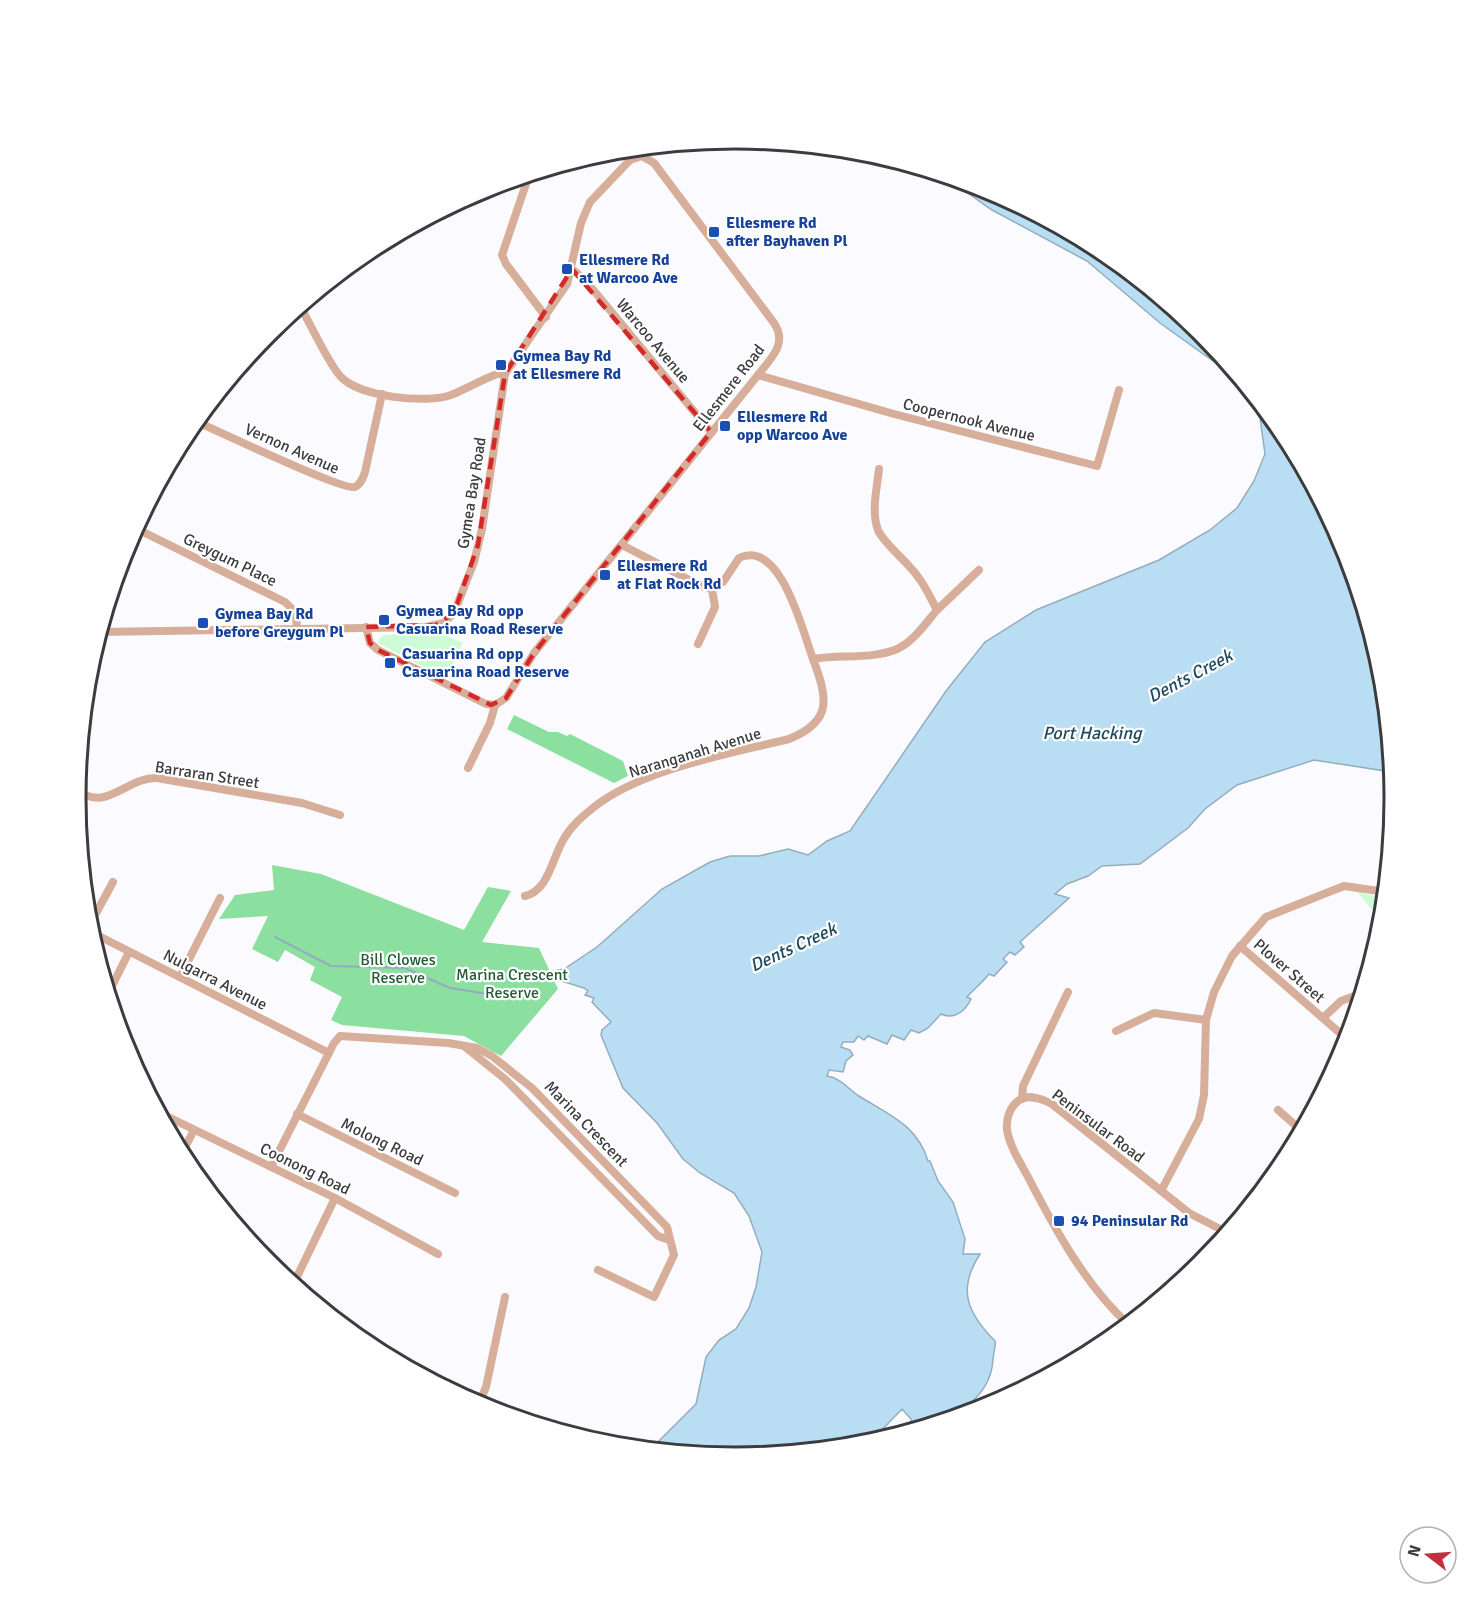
<svg xmlns="http://www.w3.org/2000/svg" width="1470" height="1597" font-family="Signika,sans-serif">
	<style>
		.green { fill: #cdfbd6 }
		.forest { fill: #8bdf9f }
		.water { fill: #b9def3; stroke: #94adbd; stroke-width: 1.5 }
		.lines { fill: none; stroke-linecap: round; stroke-linejoin: round }
		.stream { stroke: #94adbd; stroke-width: 2 }
		.street { stroke: #d6ae9a; stroke-width: 8 }
		.marked { fill: none; stroke: #d62828; stroke-width: 4.5; stroke-dasharray: 12 8; stroke-linejoin: round }
		.transit-dot { fill: #1a4fb4; stroke: #fff; stroke-width: 2 }
		.labels { text-anchor: middle; dominant-baseline: central; stroke-width: 4.5; stroke-linejoin: round; paint-order: stroke }
		.transit-label { font-size: 16px; font-weight: bold; fill: #164399; stroke: #fff; text-anchor: start }
		.street-label { font-size: 16px; fill: #3c3c3e; stroke: #fff }
		.park-label { font-size: 16px; fill: #215c33; stroke: #fff }
		.water-label { font-size: 18px; font-style: italic; fill: #1f4b60; stroke: #fff }
		.rim { fill: none; stroke: #3c3c3e; stroke-width: 3 }
	</style>
	<rect width="100%" height="100%" fill="#fbfbff"/>
	<g class="green">
		<path d="M 437,632 L 463,643 L 446,679 L 378,643 L 380,637 L 385,635 Z"/>
		<path d="M 1357,892 L 1385,898 L 1383,923 Z"/>
	</g>
	<g class="forest">
		<path d="M 514,715 L 549,732 L 558,732 L 567,736 L 570,734 L 623,761 L 628,776 L 614,783 L 507,729 Z"/>
		<path d="M 272,865 L 321,874 L 464,930 L 488,887 L 511,891 L 482,942 L 539,948 L 558,989 L 501,1056 L 464,1036 L 342,1025 L 331,1020 L 342,997 L 310,980 L 315,967 L 285,950 L 278,962 L 252,949 L 268,916 L 219,919 L 235,895 L 274,890 Z"/>
	</g>
	<path class="water" d="M 942,175 L 988,189 L 1102,250 L 1202,332 L 1284,432 L 1345,546 L 1382,670 L 1392,772 L 1314,760 L 1237,785 L 1205,809 L 1188,828 L 1140,864 L 1102,866 L 1088,876 L 1067,884 L 1055,894 L 1069,898 L 1020,942 L 1024,947 L 1015,955 L 1010,952 L 1003,959 L 1007,962 L 994,976 L 989,974 C 982,983 974,989 967,997 L 971,999 C 965,1012 953,1020 941,1014 L 928,1028 L 919,1033 L 911,1030 L 904,1040 L 892,1035 L 887,1044 L 868,1036 L 864,1040 L 858,1036 L 854,1042 L 843,1042 L 841,1047 L 850,1050 L 853,1055 L 846,1061 L 843,1072 L 829,1070 L 827,1076 C 841,1078 848,1089 859,1096 C 887,1114 917,1124 928,1161 L 930,1161 L 938,1181 L 953,1202 L 965,1239 L 963,1254 L 980,1254 C 957,1289 967,1313 995,1341 C 996,1348 993,1353 993,1360 C 990,1402 949,1420 913,1431 L 911,1419 L 902,1409 L 874,1438 L 867,1433 L 857,1446 L 735,1458 L 650,1450 L 696,1404 L 706,1357 L 719,1340 L 736,1329 L 749,1308 L 756,1287 L 762,1252 L 749,1216 L 734,1193 L 700,1173 L 683,1159 L 657,1123 L 623,1088 L 601,1035 L 602,1030 L 611,1022 L 592,1002 L 594,998 L 585,995 L 588,991 L 584,988 L 548,977 L 548,972 L 564,969 L 597,947 L 662,889 L 710,862 L 730,856 L 759,856 L 788,849 L 808,855 L 827,841 L 850,831 L 946,691 L 985,642 L 1036,610 L 1159,560 L 1210,530 L 1237,508 L 1254,481 L 1265,454 L 1260,418 L 1245,395 L 1217,364 L 1160,323 L 1087,261 L 992,210 Z"/>
	<g class="lines">
		<g class="stream">
			<path d="M 275,937 L 331,966 L 405,968 L 450,988 L 488,994"/>
			<path d="M 534,982 L 550,975"/>
		</g>
		<g class="street">
			<path d="M 627,149 L 630,160"/>
			<path d="M 529,175 L 502,255 L 506,264 L 546,317"/>
			<path d="M 572,269 L 585,280 L 711,432"/>
			<path d="M 300,306 C 310,323 329,365 341,377 C 360,397 426,404 451,395 C 466,389 481,380 497,374 L 505,374"/>
			<path d="M 758,375 L 894,414 L 1097,466 L 1119,390"/>
			<path d="M 195,421 C 216,430 343,491 355,487 C 361,484 363,478 365,472 L 382,394"/>
			<path d="M 135,528 L 285,602 L 296,613 L 297,629"/>
			<path d="M 622,545 L 701,586 L 712,589 L 723,582 L 739,558 C 781,538 803,633 813,659 C 840,654 871,660 897,649 C 913,642 926,623 937,610 C 931,599 926,587 918,577 C 909,563 883,543 878,530 C 871,512 877,488 879,469"/>
			<path d="M 937,610 L 979,570"/>
			<path d="M 366,627 L 370,643 L 378,650 L 486,704 L 495,705"/>
			<path d="M 99,632 L 426,627 L 444,623 L 454,613 L 474,562 L 482,529 L 505,374 L 567,284 L 581,223 L 590,202 L 630,160 L 642,156 L 654,163 L 774,323 C 788,344 771,358 758,375 L 534,653 L 506,698 L 495,705"/>
			<path d="M 698,644 L 715,607 L 712,589"/>
			<path d="M 468,768 L 490,723 L 495,705"/>
			<path d="M 76,789 C 106,814 126,777 157,778 L 302,803 L 340,815"/>
			<path d="M 525,896 C 550,890 552,856 565,837 C 572,825 583,816 594,807 C 642,769 729,754 789,739 C 834,721 827,697 813,659"/>
			<path d="M 88,928 L 113,882"/>
			<path d="M 89,931 L 329,1053"/>
			<path d="M 1240,946 L 1348,1040"/>
			<path d="M 180,977 L 220,898"/>
			<path d="M 108,994 L 129,952"/>
			<path d="M 1323,1018 L 1341,1001 L 1362,993"/>
			<path d="M 1116,1031 L 1154,1013 L 1206,1020"/>
			<path d="M 465,1047 L 505,1079 L 658,1236 L 669,1240"/>
			<path d="M 1022,1099 L 1023,1086 L 1068,992"/>
			<path d="M 1278,1110 L 1302,1131"/>
			<path d="M 158,1112 L 335,1198 L 438,1254"/>
			<path d="M 297,1114 L 455,1193"/>
			<path d="M 181,1155 L 194,1130"/>
			<path d="M 271,1167 L 334,1043 L 340,1036 L 448,1043 L 477,1048 L 492,1056 L 532,1088 L 667,1227 L 674,1255 L 654,1297 L 598,1270"/>
			<path d="M 1161,1191 L 1199,1119 L 1204,1095 L 1206,1020 L 1214,992 L 1232,956 L 1266,917 L 1344,886 L 1386,892"/>
			<path d="M 293,1285 L 335,1198"/>
			<path d="M 1129,1325 C 1085,1285 1055,1229 1028,1177 C 1020,1162 1010,1147 1007,1130 C 1006,1120 1009,1108 1018,1101 C 1028,1093 1042,1099 1052,1104 L 1189,1213 L 1228,1233"/>
			<path d="M 478,1406 L 486,1387 L 505,1297"/>
		</g>
	</g>
	<path class="marked" d="M 572,269 L 711,432 L 534,653 L 506,698 L 491,705 L 378,650 L 370,643 L 366,627 L 436,625 L 454,613 L 478,545 L 505,374 Z"/>
	<g class="transit-dot">
		<rect x="708" y="226" width="12" height="12" rx="3"/>
		<rect x="561" y="263" width="12" height="12" rx="3"/>
		<rect x="495" y="359" width="12" height="12" rx="3"/>
		<rect x="719" y="420" width="12" height="12" rx="3"/>
		<rect x="599" y="569" width="12" height="12" rx="3"/>
		<rect x="378" y="614" width="12" height="12" rx="3"/>
		<rect x="197" y="617" width="12" height="12" rx="3"/>
		<rect x="384" y="657" width="12" height="12" rx="3"/>
		<rect x="1053" y="1215" width="12" height="12" rx="3"/>
	</g>
	<g class="labels">
		<g class="transit-label">
			<text x="726" y="223">Ellesmere Rd<tspan x="726" dy="18">after Bayhaven Pl</tspan></text>
			<text x="579" y="260">Ellesmere Rd<tspan x="579" dy="18">at Warcoo Ave</tspan></text>
			<text x="513" y="356">Gymea Bay Rd<tspan x="513" dy="18">at Ellesmere Rd</tspan></text>
			<text x="737" y="417">Ellesmere Rd<tspan x="737" dy="18">opp Warcoo Ave</tspan></text>
			<text x="617" y="566">Ellesmere Rd<tspan x="617" dy="18">at Flat Rock Rd</tspan></text>
			<text x="396" y="611">Gymea Bay Rd opp<tspan x="396" dy="18">Casuarina Road Reserve</tspan></text>
			<text x="215" y="614">Gymea Bay Rd<tspan x="215" dy="18">before Greygum Pl</tspan></text>
			<text x="402" y="654">Casuarina Rd opp<tspan x="402" dy="18">Casuarina Road Reserve</tspan></text>
			<text x="1071" y="1221">94 Peninsular Rd</text>
		</g>
		<g class="street-label">
			<text transform="translate(653 341) rotate(50)">Warcoo Avenue</text>
			<text transform="translate(729 388) rotate(-52)">Ellesmere Road</text>
			<text transform="translate(969 420) rotate(14)">Coopernook Avenue</text>
			<text transform="translate(292 449) rotate(24)">Vernon Avenue</text>
			<text transform="translate(472 493) rotate(-81)">Gymea Bay Road</text>
			<text transform="translate(230 560) rotate(26)">Greygum Place</text>
			<text transform="translate(695 753) rotate(-17)">Naranganah Avenue</text>
			<text transform="translate(207 775) rotate(9)">Barraran Street</text>
			<text transform="translate(1289 971) rotate(41)">Plover Street</text>
			<text transform="translate(215 980) rotate(27)">Nulgarra Avenue</text>
			<text transform="translate(586 1124) rotate(46)">Marina Crescent</text>
			<text transform="translate(1098 1126) rotate(37)">Peninsular Road</text>
			<text transform="translate(382 1142) rotate(26)">Molong Road</text>
			<text transform="translate(305 1169) rotate(26)">Coonong Road</text>
		</g>
		<g class="park-label">
			<text x="398" y="960">Bill Clowes<tspan x="398" dy="18">Reserve</tspan></text>
			<text x="512" y="975">Marina Crescent<tspan x="512" dy="18">Reserve</tspan></text>
		</g>
		<g class="water-label">
			<text transform="translate(1190 676) rotate(-28)">Dents Creek</text>
			<text x="1092" y="733">Port Hacking</text>
			<text transform="translate(793 947) rotate(-25)">Dents Creek</text>
		</g>
	</g>
	<path d="M0 0H1470V1597H0ZM86 798a649 649 0 1 1 1298 0a649 649 0 1 1-1298 0Z" fill="#fff" fill-rule="evenodd"/>
	<path class="rim" d="M86 798a649 649 0 1 1 1298 0a649 649 0 1 1-1298 0Z"/>
	<g transform="translate(1428 1555) rotate(287)"><circle r="28" fill="#ffffff" stroke="#b1b1b2" stroke-width="1.5"/>
	<path d="M0-4.5L10 22L0 15L-10 22Z" fill="#c03041"/>
	<text y="-9" font-size="16" font-weight="bold" text-anchor="middle" fill="#3c3c3e">N</text>
	</g>
</svg>
